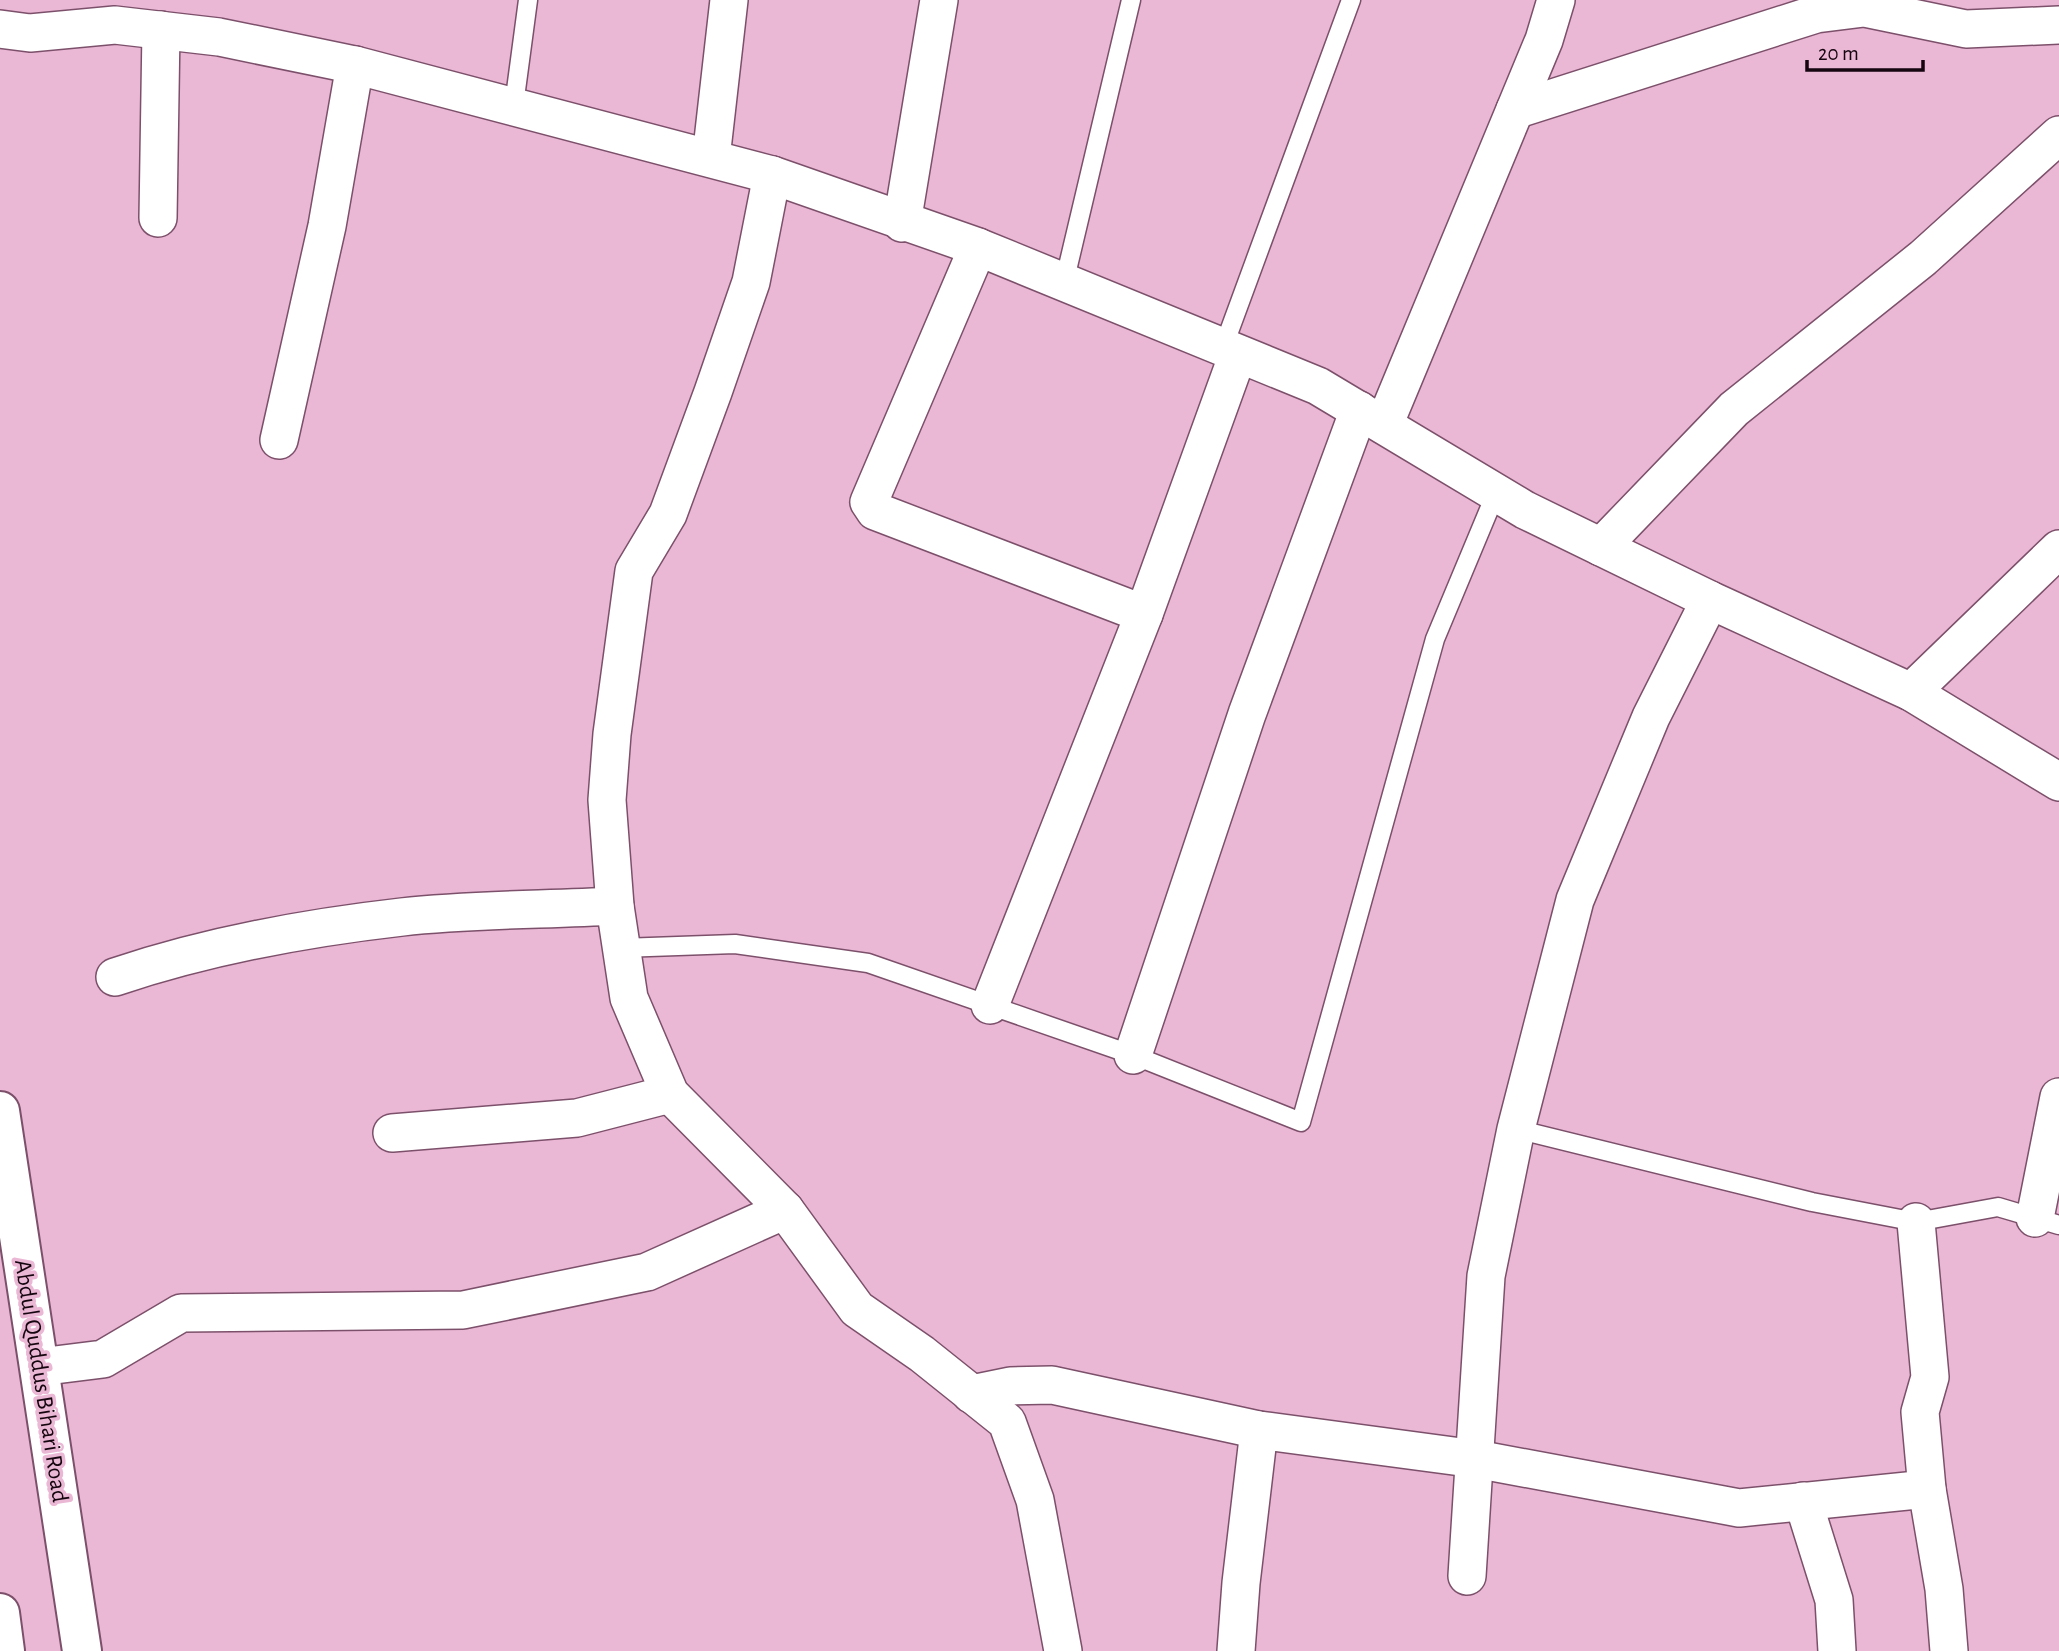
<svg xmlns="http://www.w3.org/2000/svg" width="2059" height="1651" font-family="'Alegreya Sans',sans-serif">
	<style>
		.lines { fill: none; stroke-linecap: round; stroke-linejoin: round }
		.service-casing { stroke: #7c506a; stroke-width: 21 }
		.minor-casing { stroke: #7c506a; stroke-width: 40 }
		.secondary-casing { stroke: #7c506a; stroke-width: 42 }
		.service { stroke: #fff; stroke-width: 18 }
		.minor { stroke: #fff; stroke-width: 37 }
		.secondary { stroke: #fff; stroke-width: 38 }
		.labels { text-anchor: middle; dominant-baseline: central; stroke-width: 7; stroke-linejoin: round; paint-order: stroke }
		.street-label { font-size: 24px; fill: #15050f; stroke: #eab7d4 }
	</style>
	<rect width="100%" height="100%" fill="#eab7d4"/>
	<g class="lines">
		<g class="service-casing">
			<g id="service">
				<path d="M 514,105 L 528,0"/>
				<path d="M 1064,283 L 1131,0"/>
				<path d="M 1223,348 L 1351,0"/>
				<path d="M 621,948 L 735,944 L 868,963 L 1133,1055 L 1301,1122 L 1435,639 L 1496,493"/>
				<path d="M 1516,1129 L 1812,1202 L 1916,1222 L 1998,1207 L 2059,1225"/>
			</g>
		</g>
		<g class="minor-casing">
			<g id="minor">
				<path d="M 0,29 L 30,33 L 115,25 L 219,37 L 355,65 L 772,175 L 978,247 L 1318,386 L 1525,510 L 1710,600 L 1911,692 L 2059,782"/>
				<path d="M 1515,110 L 1816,14 L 1864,8 L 1966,29 L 2059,25"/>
				<path d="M 711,158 L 729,0"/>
				<path d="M 772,175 L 751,282 L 713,392 L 668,514 L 634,571 L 612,734 L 607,800 L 615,906 L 629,998 L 670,1094 L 785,1210 L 857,1309 L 922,1354 L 1007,1422 L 1035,1500 L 1063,1651"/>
				<path d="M 158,218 L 161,30"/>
				<path d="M 902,223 L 939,0"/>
				<path d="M 978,247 L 869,502 L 875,511 L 1144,614"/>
				<path d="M 1384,425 L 1544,40 L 1556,0"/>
				<path d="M 279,440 L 327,226 L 355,65"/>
				<path d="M 1601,547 L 1734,409 L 1923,258 L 2059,135"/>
				<path d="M 1911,692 L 2059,549"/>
				<path d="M 115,977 C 207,946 305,928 402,917 C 472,909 544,910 615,906"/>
				<path d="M 990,1005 L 1144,614 L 1238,354"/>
				<path d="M 1133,1055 L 1247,714 L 1359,410"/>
				<path d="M 392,1133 L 577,1118 L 670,1094"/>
				<path d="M 2035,1218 L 2059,1097"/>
				<path d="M 1916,1222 L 1930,1377 L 1920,1412 L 1927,1489 L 1944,1589 L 1949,1651"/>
				<path d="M 39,1367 L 103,1359 L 181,1313 L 463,1310 L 647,1272 L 785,1210"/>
				<path d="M 971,1394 L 1010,1386 L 1052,1385 L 1259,1430 L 1476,1459 L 1739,1508 L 1927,1489"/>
				<path d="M 1803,1501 L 1834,1600 L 1837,1651"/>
				<path d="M 1467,1576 L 1486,1276 L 1516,1129 L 1575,900 L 1651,717 L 1710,600"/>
				<path d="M 1236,1651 L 1241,1583 L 1259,1430"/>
			</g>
		</g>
		<g class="secondary-casing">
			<g id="secondary">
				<path d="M 0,1111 L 82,1651"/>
				<path d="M 0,1613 L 5,1651"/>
			</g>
		</g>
		<use href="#service" class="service"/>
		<use href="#minor" class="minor"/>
		<use href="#secondary" class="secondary"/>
	</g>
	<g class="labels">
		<g class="street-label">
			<text transform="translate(41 1381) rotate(81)">Abdul Quddus Bihari Road</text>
		</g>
	</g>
	<path d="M1807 60v10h116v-10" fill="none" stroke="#15050f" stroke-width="3.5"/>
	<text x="1818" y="60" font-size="21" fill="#15050f" stroke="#eab7d4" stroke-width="5" paint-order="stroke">20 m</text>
</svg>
